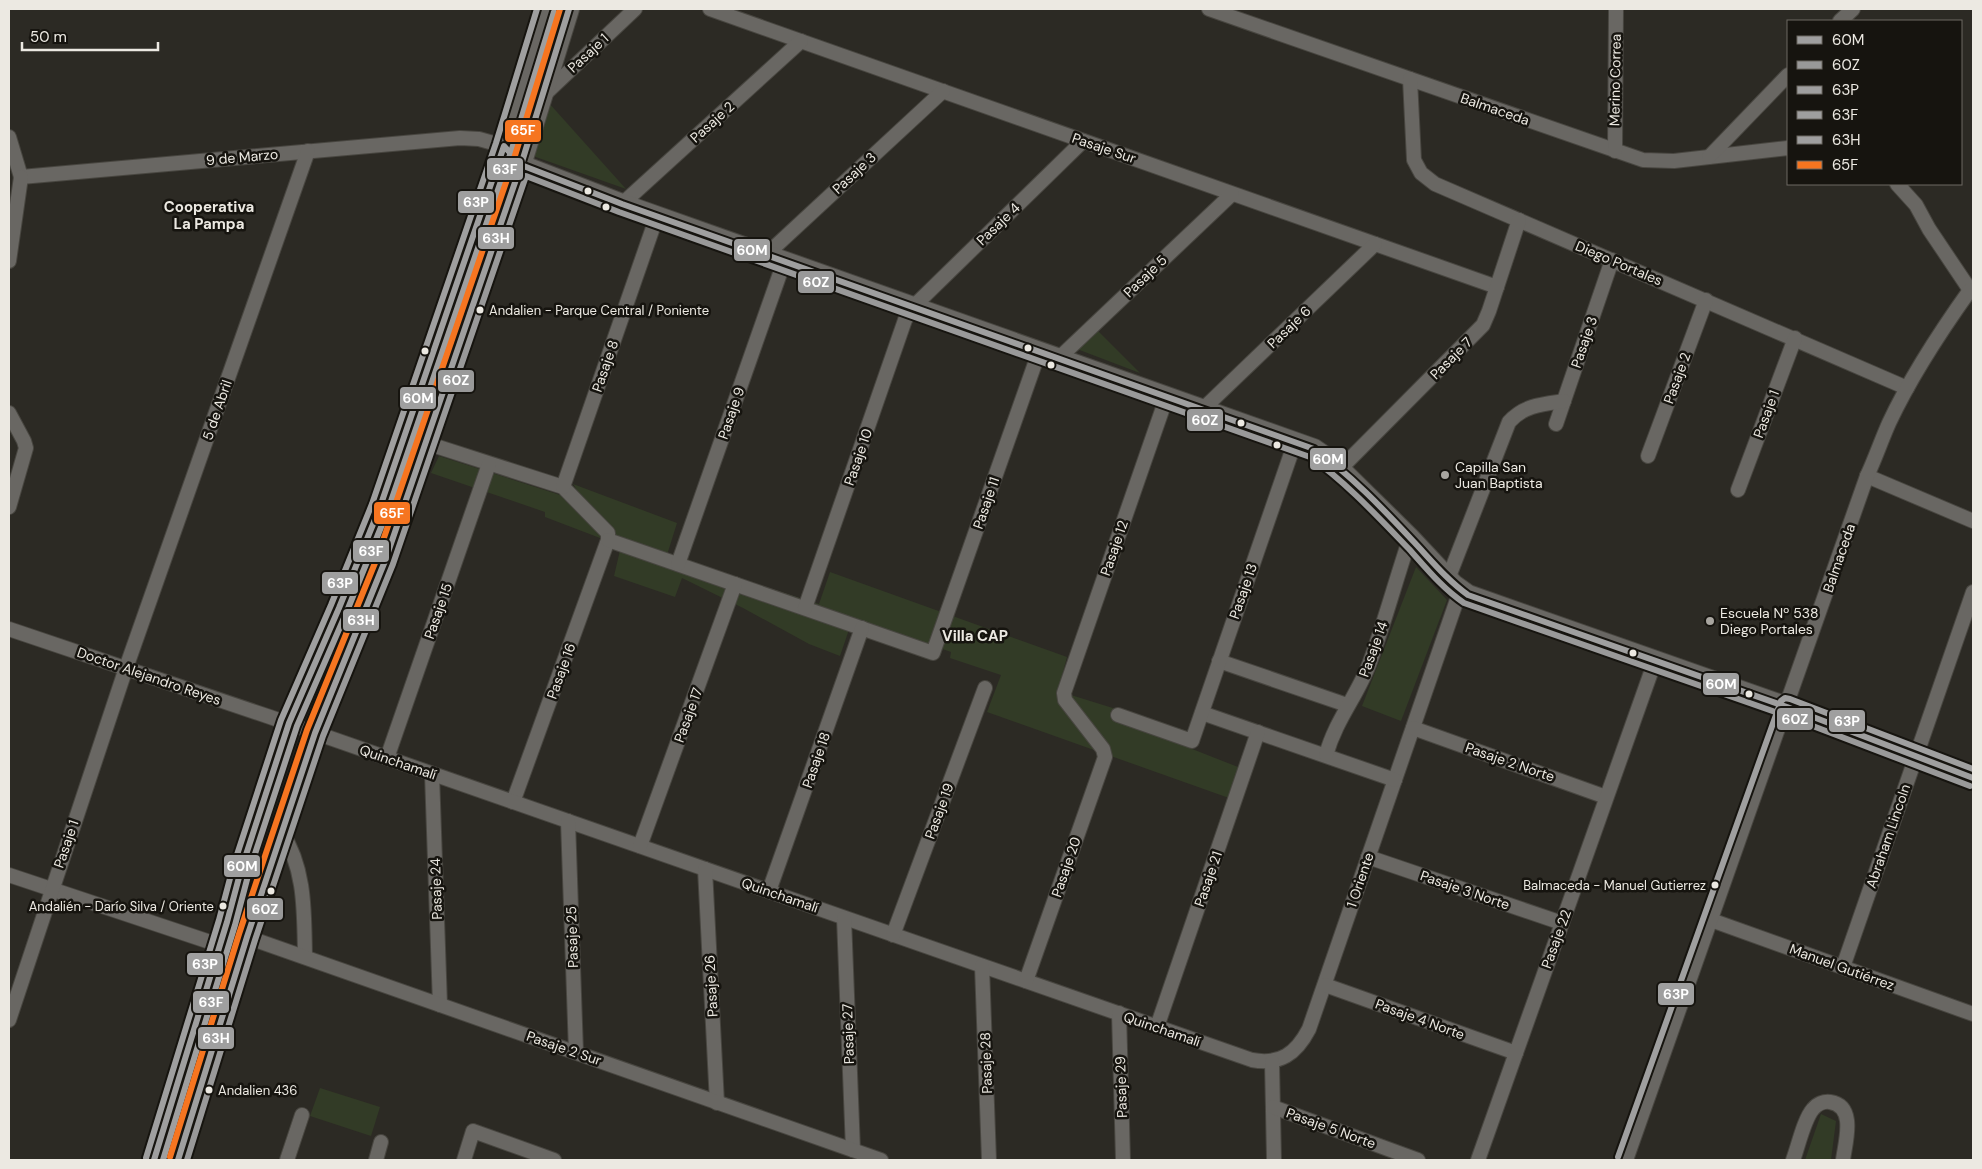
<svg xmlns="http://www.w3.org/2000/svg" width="1982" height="1169" font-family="'DM Sans',sans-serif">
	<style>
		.green { fill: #323b26 }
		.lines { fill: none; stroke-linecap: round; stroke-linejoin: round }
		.street-casing { stroke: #484640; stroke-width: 16 }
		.secondary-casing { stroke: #484640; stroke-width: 22 }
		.street { stroke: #696763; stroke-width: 14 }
		.secondary { stroke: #696763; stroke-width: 20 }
		.bus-1-casing { stroke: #16140f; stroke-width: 10 }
		.bus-2-casing { stroke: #16140f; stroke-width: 10 }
		.bus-3-casing { stroke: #16140f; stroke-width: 10 }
		.bus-4-casing { stroke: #16140f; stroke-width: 10 }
		.bus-5-casing { stroke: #16140f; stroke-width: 10 }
		.bus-6-casing { stroke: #16140f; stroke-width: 10 }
		.bus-1 { stroke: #9f9f9f; stroke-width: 6 }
		.bus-2 { stroke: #999; stroke-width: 6 }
		.bus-3 { stroke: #9f9f9f; stroke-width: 6 }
		.bus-4 { stroke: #9f9f9f; stroke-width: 6 }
		.bus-5 { stroke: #9f9f9f; stroke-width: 6 }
		.bus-6 { stroke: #f67520; stroke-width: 6 }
		.bus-dot { fill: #ece9e2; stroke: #16140f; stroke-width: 2 }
		.poi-dot { fill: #a9a6a0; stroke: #16140f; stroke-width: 2 }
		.labels { text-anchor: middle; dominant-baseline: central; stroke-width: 5; stroke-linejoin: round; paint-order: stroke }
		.bus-label { font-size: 13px; fill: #ece9e2; stroke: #16140f; text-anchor: start }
		.street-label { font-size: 14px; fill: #ece9e2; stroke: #16140f }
		.poi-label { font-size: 14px; fill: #ece9e2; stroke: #16140f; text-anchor: start }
		.neighbourhood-label { font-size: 15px; font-weight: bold; fill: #ece9e2; stroke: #16140f }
		.line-badge { stroke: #16140f; stroke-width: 2 }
		.badge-label { font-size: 14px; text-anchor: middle; font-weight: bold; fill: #fff }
	</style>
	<rect width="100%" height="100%" fill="#2c2a24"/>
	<g class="green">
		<path d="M 548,102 L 626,189 L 533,156 Z"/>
		<path d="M 1097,330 L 1140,373 L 1077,349 Z"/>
		<path d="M 439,456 L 585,503 L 573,484 L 677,523 L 667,555 L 819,604 L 830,572 L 1067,657 L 1058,691 L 1187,731 L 1182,745 L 1238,767 L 1229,798 L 987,712 L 1001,675 L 950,658 L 951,652 L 853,618 L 840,656 L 809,644 L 743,608 L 682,578 L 675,597 L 614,576 L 621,546 L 545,517 L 545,512 L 431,473 Z"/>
		<path d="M 1416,567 L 1447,600 L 1401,721 L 1362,706 Z"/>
		<path d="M 320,1088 L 380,1107 L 371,1136 L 310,1116 Z"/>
		<path d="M 1821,1114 L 1836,1121 L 1831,1160 L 1805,1160 Z"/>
	</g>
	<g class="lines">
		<g class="street-casing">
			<g id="street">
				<path d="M 710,9 L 1497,287"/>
				<path d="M 1209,9 L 1643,160 L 1674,161 L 1788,148"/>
				<path d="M 1840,21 L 1853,9"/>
				<path d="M 1410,79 L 1414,160 L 1421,173 L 1435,184 L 1907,388"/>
				<path d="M 545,94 L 635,9"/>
				<path d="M 9,137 L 21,177 L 460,138 L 479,139 L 504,146"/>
				<path d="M 1615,151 L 1616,9"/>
				<path d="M 1709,157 L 1788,75"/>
				<path d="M 1897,184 L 1916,205 L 1929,229 L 1970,290"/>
				<path d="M 622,204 L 801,41"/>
				<path d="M 766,255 L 943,91"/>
				<path d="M 9,261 L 21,177"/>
				<path d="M 1058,359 L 1232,194"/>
				<path d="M 1203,409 L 1375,244"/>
				<path d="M 9,413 L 24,441 L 26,448 L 9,507"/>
				<path d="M 1556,424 L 1612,260"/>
				<path d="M 426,443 L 563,487 L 608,533 L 608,540 L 513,802"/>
				<path d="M 1648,456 L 1706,300"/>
				<path d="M 1340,469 L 1483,325 L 1489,311 L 1519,220"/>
				<path d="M 1867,476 L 1973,521"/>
				<path d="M 563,487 L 657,216"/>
				<path d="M 1738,490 L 1795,338"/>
				<path d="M 608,540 L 933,653 L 1039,352"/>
				<path d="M 678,564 L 784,262"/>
				<path d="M 1448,579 L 1509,422 C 1524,405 1543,404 1564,401"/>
				<path d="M 805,608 L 905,320 L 912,308 L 1083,141"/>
				<path d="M 9,629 L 270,717 L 1252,1060 C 1280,1065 1296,1054 1309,1029 L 1460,591"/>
				<path d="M 1219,661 L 1347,705"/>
				<path d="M 1202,713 L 1395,780"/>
				<path d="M 1118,715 L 1192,741 L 1295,442"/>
				<path d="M 1413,728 L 1606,797"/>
				<path d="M 1326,755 C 1336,719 1358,695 1370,662 C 1385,621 1396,579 1410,538"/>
				<path d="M 387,758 L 489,464"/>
				<path d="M 432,774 L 440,1005"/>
				<path d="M 568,821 L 576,1052"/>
				<path d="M 281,831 C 306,869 304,913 305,957"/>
				<path d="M 640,846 L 735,584"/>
				<path d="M 1368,857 L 1562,923"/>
				<path d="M 705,869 L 717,1103"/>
				<path d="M 9,875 L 219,945"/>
				<path d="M 769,891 L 862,628"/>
				<path d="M 844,918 L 853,1150"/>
				<path d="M 1711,920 L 1973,1014"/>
				<path d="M 893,935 L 985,688"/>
				<path d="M 247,937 L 881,1160"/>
				<path d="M 982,966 L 989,1160"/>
				<path d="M 1843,967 L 1973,592"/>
				<path d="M 1026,981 L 1105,757 L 1103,749 L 1065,700 L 1064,693 L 1167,396"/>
				<path d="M 1325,985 L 1516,1053"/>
				<path d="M 1119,1013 L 1123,1160"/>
				<path d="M 9,1020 L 126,668 L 308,151"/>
				<path d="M 1157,1027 L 1258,732"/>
				<path d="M 1272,1062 L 1274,1160"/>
				<path d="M 1273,1107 L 1418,1160"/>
				<path d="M 287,1160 L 302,1115"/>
				<path d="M 376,1160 L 381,1142"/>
				<path d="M 464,1160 L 473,1131 L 554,1160"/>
				<path d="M 1478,1160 L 1655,661"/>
				<path d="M 1626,1160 L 1867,476 C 1875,459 1881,441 1889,423 C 1911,376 1940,332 1970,290"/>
				<path d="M 1793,1160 C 1798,1147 1804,1119 1813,1109 C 1817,1104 1824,1101 1830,1102 C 1857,1106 1845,1143 1843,1160"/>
			</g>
		</g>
		<g class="secondary-casing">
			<g id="secondary">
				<path d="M 504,146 L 521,165 L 622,204 L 1314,449 L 1327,458 L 1340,469 L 1410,538 L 1454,585 L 1468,595 L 1787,707 L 1973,778"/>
				<path d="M 154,1160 L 178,1078 L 227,922 L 241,870 L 289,723 L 339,608 L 380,507 L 504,146 L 546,9"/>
				<path d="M 178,1160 L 247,937 L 315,733 L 362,620 L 385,561 L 521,165 L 569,9"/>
			</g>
		</g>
		<use href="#street" class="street"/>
		<use href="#secondary" class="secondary"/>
		<g class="bus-1-casing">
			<path id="bus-1" d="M 154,1160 L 227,922 L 241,870 L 289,723 L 339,608 L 380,507 L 504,146 L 521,165 L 622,204 L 1314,449 C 1350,474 1383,509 1413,541 C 1431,560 1447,580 1468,595 L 1787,707 L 1973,778"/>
		</g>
		<g class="bus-2-casing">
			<path id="bus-2" d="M 187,1160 L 255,940 L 323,736 L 393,564 L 526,176 L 619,212 L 1310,457 C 1345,481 1380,519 1409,549 C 1426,568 1443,589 1464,603 L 1784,715 L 1970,786"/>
		</g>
		<g class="bus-3-casing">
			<g id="bus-3">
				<path d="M 1618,1157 L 1781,701 L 1785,698 L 1790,699 L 1973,769"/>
				<path d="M 146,1158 L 219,920 L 233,867 L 281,720 L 331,605 L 372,504 L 496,143 L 537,9"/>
			</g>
		</g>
		<g class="bus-4-casing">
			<path id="bus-4" d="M 163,1160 L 235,925 L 249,872 L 297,726 L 347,611 L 388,510 L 512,149 L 554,12"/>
		</g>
		<g class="bus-5-casing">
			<path id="bus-5" d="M 178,1160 L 247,937 L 315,733 L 385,561 L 521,165 L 569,9"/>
		</g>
		<g class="bus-6-casing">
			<path id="bus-6" d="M 170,1157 L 239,934 L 307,730 L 377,558 L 513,162 L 560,9"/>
		</g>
		<use href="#bus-1" class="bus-1"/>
		<use href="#bus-2" class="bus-2"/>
		<use href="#bus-3" class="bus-3"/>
		<use href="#bus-4" class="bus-4"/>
		<use href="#bus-5" class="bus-5"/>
		<use href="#bus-6" class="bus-6"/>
	</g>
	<g class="bus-dot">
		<circle cx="588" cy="191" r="4.5"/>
		<circle cx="606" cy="207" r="4.5"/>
		<circle cx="480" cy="310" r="4.5"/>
		<circle cx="1028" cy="348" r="4.5"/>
		<circle cx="425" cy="351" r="4.5"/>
		<circle cx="1051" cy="365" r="4.5"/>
		<circle cx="1241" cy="423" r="4.5"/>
		<circle cx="1277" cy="445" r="4.5"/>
		<circle cx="1633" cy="653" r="4.5"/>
		<circle cx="1749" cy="694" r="4.5"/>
		<circle cx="1715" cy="885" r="4.5"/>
		<circle cx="271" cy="891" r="4.5"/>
		<circle cx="223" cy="906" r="4.5"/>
		<circle cx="209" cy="1090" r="4.5"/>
	</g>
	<g class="poi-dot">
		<circle cx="1445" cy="475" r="5"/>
		<circle cx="1710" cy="621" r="5"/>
	</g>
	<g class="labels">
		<g class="bus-label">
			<text x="489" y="310">Andalien - Parque Central / Poniente</text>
			<text x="1706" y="885" text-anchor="end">Balmaceda - Manuel Gutierrez</text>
			<text x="214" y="906" text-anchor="end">Andalién - Darío Silva / Oriente</text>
			<text x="218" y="1090">Andalien 436</text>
		</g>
		<g class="street-label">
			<text transform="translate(588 53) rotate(-43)">Pasaje 1</text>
			<text transform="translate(1615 80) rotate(-89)">Merino Correa</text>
			<text transform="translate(1495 109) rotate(19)">Balmaceda</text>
			<text transform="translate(712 122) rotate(-42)">Pasaje 2</text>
			<text transform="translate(1104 148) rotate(19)">Pasaje Sur</text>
			<text transform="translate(242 157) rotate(-5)">9 de Marzo</text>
			<text transform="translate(854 173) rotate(-43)">Pasaje 3</text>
			<text transform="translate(998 224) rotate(-44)">Pasaje 4</text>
			<text transform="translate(1619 263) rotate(23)">Diego Portales</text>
			<text transform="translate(1145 276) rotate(-44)">Pasaje 5</text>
			<text transform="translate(1289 327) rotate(-44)">Pasaje 6</text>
			<text transform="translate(1584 342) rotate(-71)">Pasaje 3</text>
			<text transform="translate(1451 358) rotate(-45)">Pasaje 7</text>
			<text transform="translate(605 366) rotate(-71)">Pasaje 8</text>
			<text transform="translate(1677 378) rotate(-70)">Pasaje 2</text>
			<text transform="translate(217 410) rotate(-71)">5 de Abril</text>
			<text transform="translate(731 413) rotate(-71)">Pasaje 9</text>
			<text transform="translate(1766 414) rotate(-70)">Pasaje 1</text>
			<text transform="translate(858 457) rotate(-71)">Pasaje 10</text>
			<text transform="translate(986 503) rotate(-71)">Pasaje 11</text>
			<text transform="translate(1114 548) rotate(-71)">Pasaje 12</text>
			<text transform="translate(1839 558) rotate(-71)">Balmaceda</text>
			<text transform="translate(1243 591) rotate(-71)">Pasaje 13</text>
			<text transform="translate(438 611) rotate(-71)">Pasaje 15</text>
			<text transform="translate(1373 649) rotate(-70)">Pasaje 14</text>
			<text transform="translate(561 671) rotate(-70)">Pasaje 16</text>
			<text transform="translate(149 676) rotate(19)">Doctor Alejandro Reyes</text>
			<text transform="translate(688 715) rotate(-70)">Pasaje 17</text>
			<text transform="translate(816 760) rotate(-71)">Pasaje 18</text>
			<text transform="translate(398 762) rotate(19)">Quinchamalí</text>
			<text transform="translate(1510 762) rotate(19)">Pasaje 2 Norte</text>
			<text transform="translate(939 811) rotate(-70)">Pasaje 19</text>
			<text transform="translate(1888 836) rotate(-71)">Abraham Lincoln</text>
			<text transform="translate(66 844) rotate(-71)">Pasaje 1</text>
			<text transform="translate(1066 867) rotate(-71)">Pasaje 20</text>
			<text transform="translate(1208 879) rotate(-71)">Pasaje 21</text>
			<text transform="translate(1360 880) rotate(-71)">1 Oriente</text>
			<text transform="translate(436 889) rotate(-92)">Pasaje 24</text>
			<text transform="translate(1465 890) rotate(19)">Pasaje 3 Norte</text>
			<text transform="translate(780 895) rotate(19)">Quinchamalí</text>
			<text transform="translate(572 937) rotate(-92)">Pasaje 25</text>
			<text transform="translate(1556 939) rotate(-70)">Pasaje 22</text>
			<text transform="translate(1842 967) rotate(20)">Manuel Gutiérrez</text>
			<text transform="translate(711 986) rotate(-93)">Pasaje 26</text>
			<text transform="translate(1420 1019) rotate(20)">Pasaje 4 Norte</text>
			<text transform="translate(1162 1029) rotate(19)">Quinchamalí</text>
			<text transform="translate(848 1034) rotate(-92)">Pasaje 27</text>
			<text transform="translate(564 1048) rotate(19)">Pasaje 2 Sur</text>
			<text transform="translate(986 1063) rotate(-92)">Pasaje 28</text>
			<text transform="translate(1121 1087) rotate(-92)">Pasaje 29</text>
			<text transform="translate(1331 1128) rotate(20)">Pasaje 5 Norte</text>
		</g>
		<g class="poi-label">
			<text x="1455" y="467">Capilla San<tspan x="1455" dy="16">Juan Baptista</tspan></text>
			<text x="1720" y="613">Escuela Nº 538<tspan x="1720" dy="16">Diego Portales</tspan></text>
		</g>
		<g class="neighbourhood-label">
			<text x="209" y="207">Cooperativa<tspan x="209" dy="17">La Pampa</tspan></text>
			<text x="975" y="636">Villa CAP</text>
		</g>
	</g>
	<g class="line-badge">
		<rect x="504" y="119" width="38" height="24" rx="5" fill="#f67520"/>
		<rect x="486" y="157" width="38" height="24" rx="5" fill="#9f9f9f"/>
		<rect x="457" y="190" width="38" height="24" rx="5" fill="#9f9f9f"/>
		<rect x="477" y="226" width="38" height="24" rx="5" fill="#9f9f9f"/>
		<rect x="733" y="238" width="38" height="24" rx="5" fill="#9f9f9f"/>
		<rect x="797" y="270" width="38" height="24" rx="5" fill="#999"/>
		<rect x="437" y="369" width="38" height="24" rx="5" fill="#999"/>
		<rect x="399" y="386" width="38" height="24" rx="5" fill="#9f9f9f"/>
		<rect x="1186" y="408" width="38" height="24" rx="5" fill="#999"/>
		<rect x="1309" y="447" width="38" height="24" rx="5" fill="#9f9f9f"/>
		<rect x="373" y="501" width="38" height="24" rx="5" fill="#f67520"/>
		<rect x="352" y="539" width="38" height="24" rx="5" fill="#9f9f9f"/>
		<rect x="321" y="571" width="38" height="24" rx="5" fill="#9f9f9f"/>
		<rect x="342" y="608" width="38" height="24" rx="5" fill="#9f9f9f"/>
		<rect x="1702" y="672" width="38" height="24" rx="5" fill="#9f9f9f"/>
		<rect x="1776" y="707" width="38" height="24" rx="5" fill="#999"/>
		<rect x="1828" y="709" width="38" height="24" rx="5" fill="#9f9f9f"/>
		<rect x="223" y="854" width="38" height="24" rx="5" fill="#9f9f9f"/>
		<rect x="246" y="897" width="38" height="24" rx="5" fill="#999"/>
		<rect x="186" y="952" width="38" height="24" rx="5" fill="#9f9f9f"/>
		<rect x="1657" y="982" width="38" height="24" rx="5" fill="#9f9f9f"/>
		<rect x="192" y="990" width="38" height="24" rx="5" fill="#9f9f9f"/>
		<rect x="197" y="1026" width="38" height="24" rx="5" fill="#9f9f9f"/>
	</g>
	<g class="badge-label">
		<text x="523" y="135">65F</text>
		<text x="505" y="174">63F</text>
		<text x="476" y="207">63P</text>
		<text x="496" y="243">63H</text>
		<text x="752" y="255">60M</text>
		<text x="816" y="287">60Z</text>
		<text x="456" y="385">60Z</text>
		<text x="418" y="403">60M</text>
		<text x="1205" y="425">60Z</text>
		<text x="1328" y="464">60M</text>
		<text x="392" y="518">65F</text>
		<text x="371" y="556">63F</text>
		<text x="340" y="588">63P</text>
		<text x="361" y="625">63H</text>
		<text x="1721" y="689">60M</text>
		<text x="1795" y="724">60Z</text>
		<text x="1847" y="726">63P</text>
		<text x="242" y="871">60M</text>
		<text x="265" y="914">60Z</text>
		<text x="205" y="969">63P</text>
		<text x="1676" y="999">63P</text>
		<text x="211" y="1007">63F</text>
		<text x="216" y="1043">63H</text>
	</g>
	<rect width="1982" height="1169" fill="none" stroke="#ece9e2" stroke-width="20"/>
	<rect x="1787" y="20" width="175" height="165" fill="#16140f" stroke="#6c6963"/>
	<rect x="1797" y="36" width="25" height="8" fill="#9f9f9f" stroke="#6c6963"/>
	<text x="1832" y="45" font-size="15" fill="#ece9e2">60M</text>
	<rect x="1797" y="61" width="25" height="8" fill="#999999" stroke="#6c6963"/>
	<text x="1832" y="70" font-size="15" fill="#ece9e2">60Z</text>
	<rect x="1797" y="86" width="25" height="8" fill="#9f9f9f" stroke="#6c6963"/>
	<text x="1832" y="95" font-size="15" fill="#ece9e2">63P</text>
	<rect x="1797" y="111" width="25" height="8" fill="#9f9f9f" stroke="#6c6963"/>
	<text x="1832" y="120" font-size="15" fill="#ece9e2">63F</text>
	<rect x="1797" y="136" width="25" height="8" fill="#9f9f9f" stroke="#6c6963"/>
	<text x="1832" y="145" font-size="15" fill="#ece9e2">63H</text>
	<rect x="1797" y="161" width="25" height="8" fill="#f67520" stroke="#6c6963"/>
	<text x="1832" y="170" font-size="15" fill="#ece9e2">65F</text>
	<path d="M22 42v8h136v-8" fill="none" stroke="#ece9e2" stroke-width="2.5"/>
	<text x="30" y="42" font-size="15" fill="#ece9e2" stroke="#16140f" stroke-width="4" paint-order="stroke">50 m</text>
</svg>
